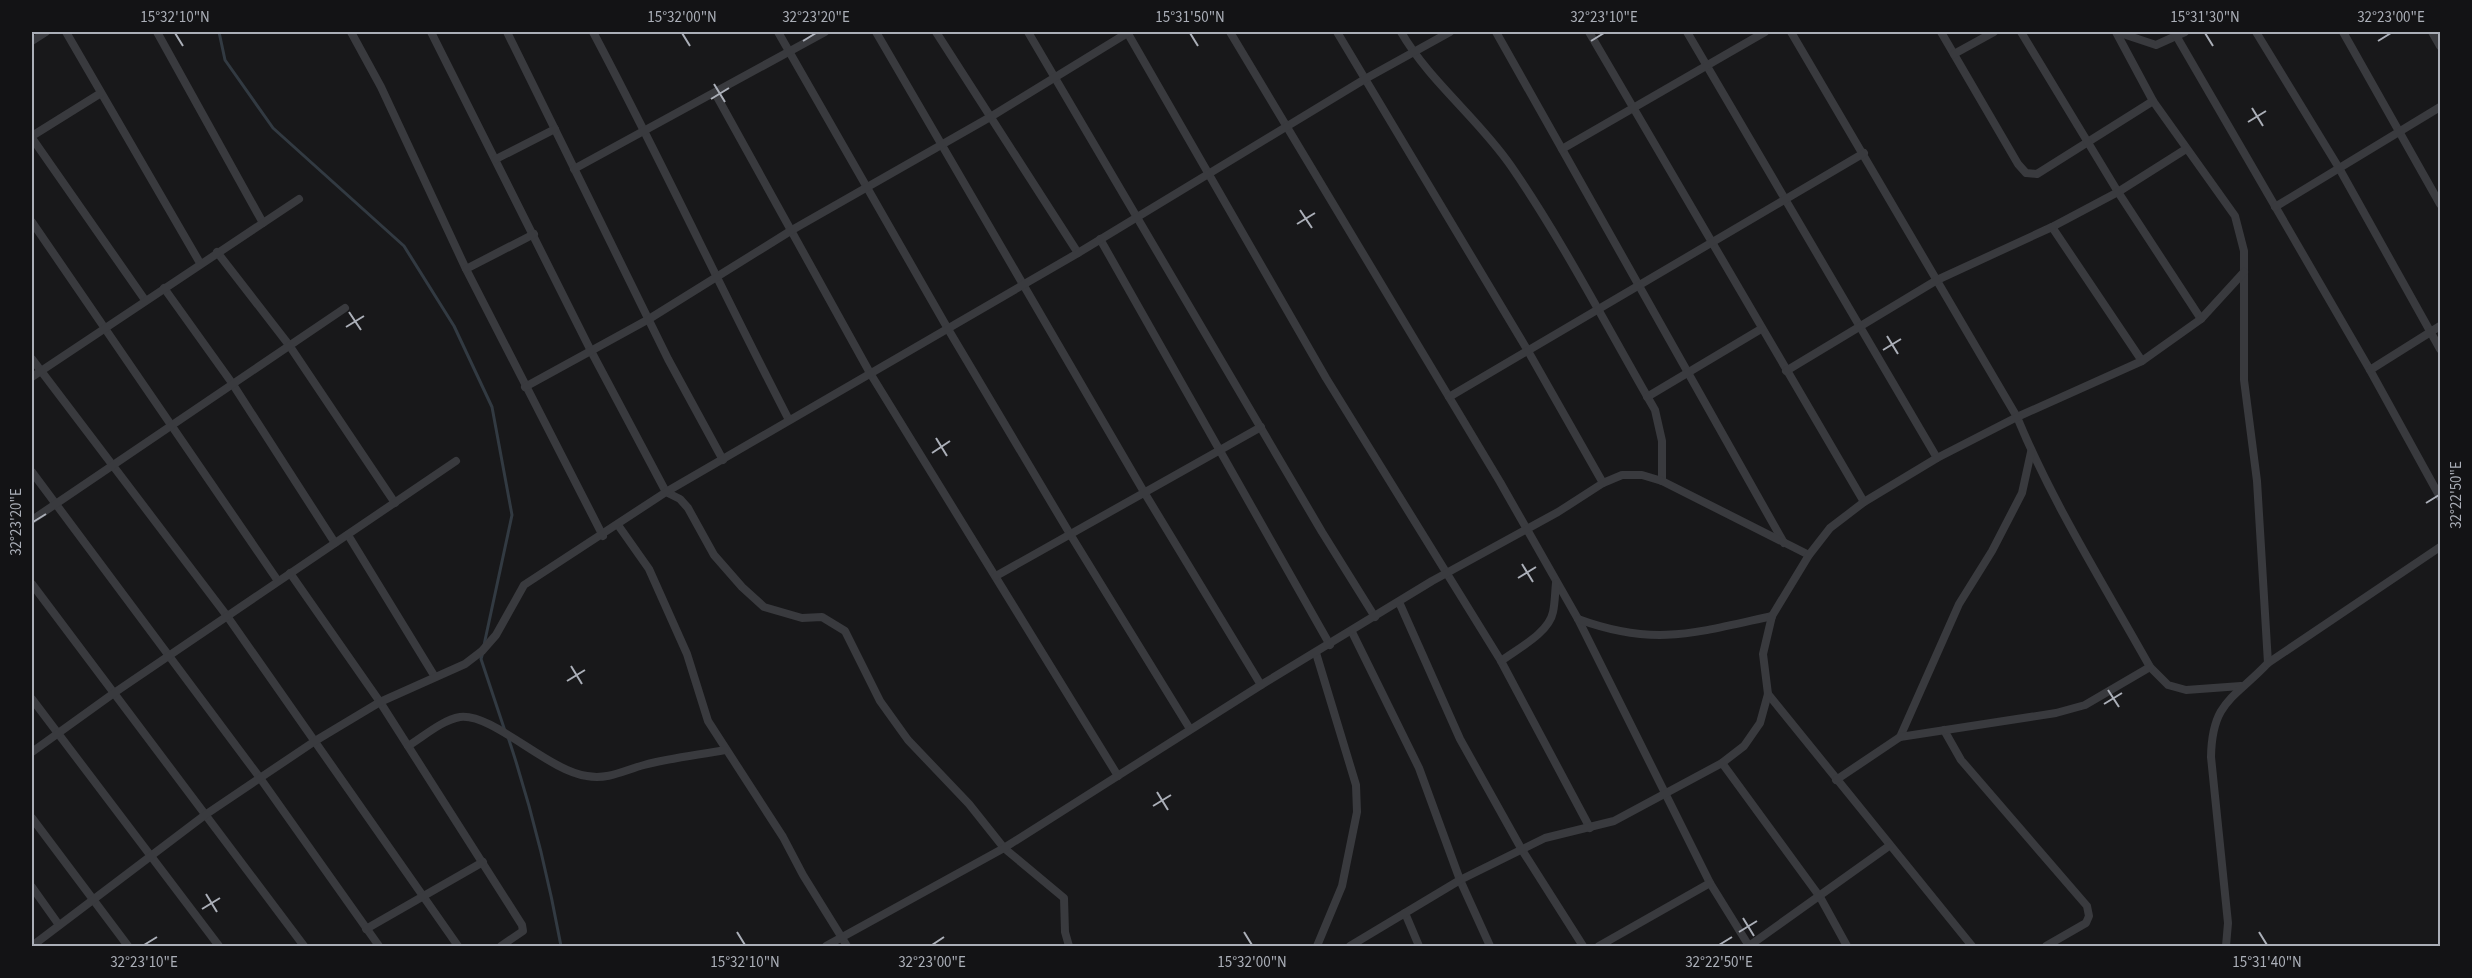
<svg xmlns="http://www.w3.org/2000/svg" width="2472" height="978" font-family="'Source Sans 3',sans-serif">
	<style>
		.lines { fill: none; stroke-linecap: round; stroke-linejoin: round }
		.stream { stroke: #323a42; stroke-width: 3 }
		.street { stroke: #393a3e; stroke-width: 8 }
		.ticks { fill: none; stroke: #abafb8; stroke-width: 2 }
		.neatline { fill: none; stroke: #abafb8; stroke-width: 2 }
		.ticks-label { font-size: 15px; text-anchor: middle; fill: #abafb8 }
	</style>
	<rect width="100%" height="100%" fill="#18181a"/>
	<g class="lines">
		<!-- stream -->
		<g class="stream">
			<polyline points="219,32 225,60 273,128 404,246 454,326 492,407 512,515 484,645"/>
			<polyline points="483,652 481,659 505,731"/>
			<path d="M508,737C531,806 548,875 561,946"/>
		</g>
		<!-- street -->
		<g class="street">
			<polyline points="66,32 200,263"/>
			<polyline points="157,32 263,223"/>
			<polyline points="351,32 381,87 466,269 603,536"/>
			<polyline points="431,32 591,351 666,492 680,499 688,508 714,555 742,587 764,607 802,618 822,617 845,631 880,701 908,740 969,804 1004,848 1064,898 1065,932 1069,946"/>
			<polyline points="507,32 668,359 723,460"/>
			<path d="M593,32C661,160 722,291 789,420"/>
			<polyline points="778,32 948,329 1070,534 1190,729"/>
			<polyline points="876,32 1144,492 1261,685"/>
			<polyline points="936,32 1078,253"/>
			<polyline points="1028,32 1322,532 1375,617"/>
			<polyline points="1127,32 1326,378 1501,661 1590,828"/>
			<polyline points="1230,32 1500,482 1578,619 1710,883 1749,946"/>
			<polyline points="1337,32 1528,351 1603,483"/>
			<path d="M1401,32C1430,82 1478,118 1511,166C1564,243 1608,329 1655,410L1662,441V481"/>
			<polyline points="1496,32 1784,543"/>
			<polyline points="1589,32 1864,502"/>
			<polyline points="1687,32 1937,458"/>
			<path d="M1791,32L2017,417C2053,504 2104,585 2150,667L2168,685L2186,690L2241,686"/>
			<polyline points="1941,32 2018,164 2026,173 2037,174 2153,101"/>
			<polyline points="2021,32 2118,192 2201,319"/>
			<path d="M2116,32L2153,101L2235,216L2244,251V380L2257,481L2268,663C2234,699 2212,701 2211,757L2228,923L2226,946"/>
			<polyline points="2117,32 2156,45 2185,32"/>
			<polyline points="2174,32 2370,370 2440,497"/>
			<polyline points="2256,32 2339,168 2440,349"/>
			<polyline points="2343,32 2440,204"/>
			<polyline points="2432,32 2440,46"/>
			<polyline points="32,41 46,32"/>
			<polyline points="1954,54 1994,32"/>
			<polyline points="715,93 870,373 1118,776"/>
			<polyline points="32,136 101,93"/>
			<polyline points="32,138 145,300"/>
			<polyline points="1562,149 1765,32"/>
			<polyline points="496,159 555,129"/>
			<polyline points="574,169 825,32"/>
			<polyline points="2275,207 2440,107"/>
			<polyline points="32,222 278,581"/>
			<polyline points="1100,239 1330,645"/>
			<polyline points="217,252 289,345 395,503"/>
			<polyline points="466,269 534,234"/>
			<polyline points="164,288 232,383 335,543"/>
			<polyline points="32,359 227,616 458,946"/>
			<polyline points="2142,361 2052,227 2118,192 2186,149"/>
			<polyline points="2370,370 2440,326"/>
			<polyline points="1786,371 1937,280 2052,227"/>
			<polyline points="32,377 299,199"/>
			<polyline points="525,387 649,319 792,230 992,116 1129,32"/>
			<polyline points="1449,397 1864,153"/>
			<polyline points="1647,397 1761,329"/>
			<polyline points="32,472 260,778 379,946"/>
			<polyline points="32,520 345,308"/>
			<polyline points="618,525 649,569 687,654 708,721 783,837 803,875 847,946"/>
			<polyline points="348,535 435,677"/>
			<polyline points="290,573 380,702 522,925 523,931 501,946"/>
			<polyline points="996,576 1261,427"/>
			<polyline points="32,584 304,946"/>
			<polyline points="1399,602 1460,739 1522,850 1583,946"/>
			<path d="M1578,619C1654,647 1695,633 1772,616"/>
			<polyline points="1352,632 1419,768 1460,880 1490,946"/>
			<polyline points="1316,653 1356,785 1357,812 1342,886 1317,946"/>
			<path d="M1501,661C1517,649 1549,633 1553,612C1555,603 1555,592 1556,583"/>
			<polyline points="2268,663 2440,547"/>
			<polyline points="1768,694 1972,946"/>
			<polyline points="32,699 219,946"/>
			<polyline points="1944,730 1961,760 2087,906 2089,916 2086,923 2046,946"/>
			<polyline points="1900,737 1959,604 1992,551 2022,493 2031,452"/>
			<path d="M408,746C423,737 442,720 460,717C493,713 548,771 587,776C608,780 625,770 644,765C671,758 698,755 725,750"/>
			<polyline points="32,752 114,693 456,461"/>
			<polyline points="1722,763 1820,897 1847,946"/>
			<polyline points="1836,780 1900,737 2056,713 2085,705 2150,667"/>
			<polyline points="32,818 128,946"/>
			<polyline points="32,887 59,925"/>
			<polyline points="1405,913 1419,946"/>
			<polyline points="366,929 483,862"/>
			<polyline points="32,946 205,815 315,741 380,702 465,664 482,651 496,635 524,585 666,492 1078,253 1365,79 1450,32"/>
			<polyline points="826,946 1004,848 1261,685 1432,581 1558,512 1603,483 1622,475 1642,475 1662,481 1809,555"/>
			<polyline points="1350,946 1460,880 1545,838 1614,821 1722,763 1744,746 1760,723 1768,694 1763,654 1772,616 1809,555 1830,528 1864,502 1937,458 2017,417 2142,361 2201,319 2244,272"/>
			<polyline points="1599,946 1710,883"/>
			<polyline points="1749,946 1889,846"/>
		</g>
	</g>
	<!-- ticks -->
	<path class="ticks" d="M175,33L183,46M682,33L690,46M1190,33L1198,46M2205,33L2213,46M803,41L816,33M1591,41L1604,33M2378,41L2391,33M714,84L725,102M711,99L729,88M2252,108L2263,126M2248,122L2266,111M1300,210L1312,228M1297,224L1315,213M349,312L361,330M346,327L364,316M1887,336L1898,354M1883,350L1901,339M936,438L947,456M932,453L950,441M2426,503L2439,495M33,522L46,514M1522,564L1533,582M1518,578L1536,567M571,666L582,684M567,681L585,670M2108,690L2119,707M2104,704L2122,693M1157,792L1168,810M1153,806L1171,795M206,894L217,912M202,909L220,898M1743,918L1754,936M737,932L745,945M1244,932L1252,945M1739,932L1757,921M2259,932L2267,945M144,945L157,937M932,945L944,937M1719,945L1732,937"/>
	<!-- border -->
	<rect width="2472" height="978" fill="none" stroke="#131315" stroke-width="66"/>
	<rect x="33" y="33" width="2406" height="912" class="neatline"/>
	<g class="ticks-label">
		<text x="175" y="22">15°32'10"N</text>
		<text x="682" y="22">15°32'00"N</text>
		<text x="816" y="22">32°23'20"E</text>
		<text x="1190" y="22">15°31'50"N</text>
		<text x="1604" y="22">32°23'10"E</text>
		<text x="2205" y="22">15°31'30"N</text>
		<text x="2391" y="22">32°23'00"E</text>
		<text transform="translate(2456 495) rotate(-90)" y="5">32°22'50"E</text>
		<text transform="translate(16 522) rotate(-90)" y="5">32°23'20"E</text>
		<text x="144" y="967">32°23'10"E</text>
		<text x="745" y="967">15°32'10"N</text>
		<text x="932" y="967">32°23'00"E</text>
		<text x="1252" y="967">15°32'00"N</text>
		<text x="1719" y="967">32°22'50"E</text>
		<text x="2267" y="967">15°31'40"N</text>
	</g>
</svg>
